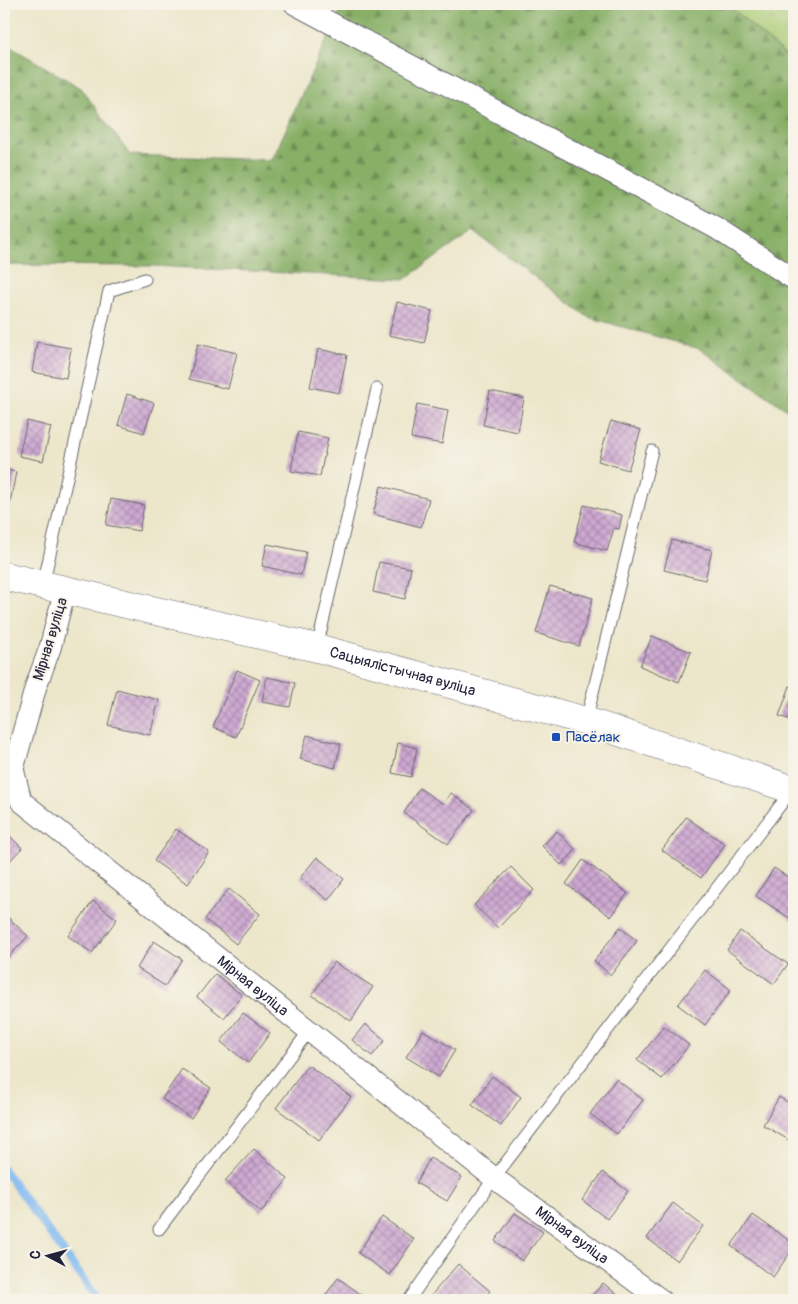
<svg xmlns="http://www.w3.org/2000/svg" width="798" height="1304" font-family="Pangolin,sans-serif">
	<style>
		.grass { fill: url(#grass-tufts); stroke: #667658 }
		.forest { fill: url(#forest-firs); stroke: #546850 }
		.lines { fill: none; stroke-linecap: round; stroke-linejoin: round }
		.stream { stroke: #81baf1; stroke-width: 8 }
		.building { fill: url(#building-cross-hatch) }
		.lane-casing { stroke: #69676d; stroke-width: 13 }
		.street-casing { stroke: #69676d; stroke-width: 23 }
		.secondary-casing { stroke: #69676d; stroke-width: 29 }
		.lane { stroke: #fff; stroke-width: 11 }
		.street { stroke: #fff; stroke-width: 21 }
		.secondary { stroke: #fff; stroke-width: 28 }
		.transit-dot { fill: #1a4fb4; stroke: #f7f3e8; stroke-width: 2 }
		.labels { text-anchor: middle; stroke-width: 4; stroke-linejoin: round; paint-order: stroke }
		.street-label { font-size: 15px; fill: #22223b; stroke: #f7f3e8 }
		.transit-label { font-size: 15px; fill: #164399; stroke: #f7f3e8; text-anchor: start }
	</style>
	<defs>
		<pattern id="grass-tufts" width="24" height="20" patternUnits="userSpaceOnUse" patternTransform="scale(1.25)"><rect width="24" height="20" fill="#aacb74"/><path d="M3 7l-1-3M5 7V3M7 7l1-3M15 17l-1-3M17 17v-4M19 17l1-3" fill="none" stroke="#92ae65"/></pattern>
		<pattern id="forest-firs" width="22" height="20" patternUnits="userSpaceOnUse" patternTransform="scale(1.25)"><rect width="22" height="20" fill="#87af66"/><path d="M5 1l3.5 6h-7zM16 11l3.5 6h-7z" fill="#6e8e55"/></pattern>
		<pattern id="building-cross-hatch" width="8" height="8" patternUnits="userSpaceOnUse" patternTransform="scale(1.25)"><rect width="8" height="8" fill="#cea9d2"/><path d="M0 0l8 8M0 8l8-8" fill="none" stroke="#a789ac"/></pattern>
	</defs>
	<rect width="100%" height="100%" fill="#f7f3e8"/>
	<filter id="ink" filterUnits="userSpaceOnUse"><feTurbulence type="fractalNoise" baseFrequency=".02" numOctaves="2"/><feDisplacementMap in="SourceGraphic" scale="10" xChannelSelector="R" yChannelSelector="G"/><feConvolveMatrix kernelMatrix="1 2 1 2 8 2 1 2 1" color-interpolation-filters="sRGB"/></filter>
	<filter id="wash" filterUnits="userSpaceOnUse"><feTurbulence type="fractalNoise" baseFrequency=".0096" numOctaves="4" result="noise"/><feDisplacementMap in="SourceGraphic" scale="20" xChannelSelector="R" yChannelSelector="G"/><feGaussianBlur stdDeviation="1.12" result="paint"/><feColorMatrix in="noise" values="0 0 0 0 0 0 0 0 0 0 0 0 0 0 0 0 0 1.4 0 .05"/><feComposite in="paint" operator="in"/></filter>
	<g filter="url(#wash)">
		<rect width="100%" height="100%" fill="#ece6ca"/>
		<!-- grass -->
		<polygon class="grass" points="727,4 794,4 794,63"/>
		<!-- forest -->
		<polygon class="forest" points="343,4 727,4 794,63 794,415 700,349 588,317 473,231 405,279 152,266 4,265 4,43 81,88 130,155 272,160"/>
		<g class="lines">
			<!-- stream -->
			<polyline class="stream" points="4,1170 98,1300"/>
		</g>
		<g id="blocks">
			<!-- building -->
			<g class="building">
				<polygon points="397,302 432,311 424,343 389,335"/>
				<polygon points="37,342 71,348 66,378 32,372"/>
				<polygon points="198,344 237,353 228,389 189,379"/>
				<polygon points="318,349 347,355 339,393 310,387"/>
				<polygon points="490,391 524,398 518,432 483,425"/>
				<polygon points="127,394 154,403 144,433 118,425"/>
				<polygon points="417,404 448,410 442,444 411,438"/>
				<polygon points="27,421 51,427 43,461 19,456"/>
				<polygon points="611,421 641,430 628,470 598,461"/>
				<polygon points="298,432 328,438 320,476 291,471"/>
				<polygon points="4,469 16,472 7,519 4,519"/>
				<polygon points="381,486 429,499 421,527 373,514"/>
				<polygon points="111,499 144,505 139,531 106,525"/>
				<polygon points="584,505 622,515 619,529 614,528 607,551 574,542"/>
				<polygon points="672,540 712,550 705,580 664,570"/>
				<polygon points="267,544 306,552 301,575 262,566"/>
				<polygon points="379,562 411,568 405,599 373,592"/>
				<polygon points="550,586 593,598 579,646 536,633"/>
				<polygon points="652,636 691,652 679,682 640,666"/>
				<polygon points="237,670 260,680 236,737 213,727"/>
				<polygon points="267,677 295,683 290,707 262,702"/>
				<polygon points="790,686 794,687 794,721 779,716"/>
				<polygon points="117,689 159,700 150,735 108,725"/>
				<polygon points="307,735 341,744 335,768 300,759"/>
				<polygon points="398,743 417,748 411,777 392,773"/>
				<polygon points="419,788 443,804 451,793 474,810 448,844 404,813"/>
				<polygon points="686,817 725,844 701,878 662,850"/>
				<polygon points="176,829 209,852 188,884 154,861"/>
				<polygon points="4,830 22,848 4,867"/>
				<polygon points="557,831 576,850 561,865 542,846"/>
				<polygon points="317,857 344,879 328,900 300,878"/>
				<polygon points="583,860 628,893 611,917 566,884"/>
				<polygon points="511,867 534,890 498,928 474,905"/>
				<polygon points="774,868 794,881 794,921 756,896"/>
				<polygon points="229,889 260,914 236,944 205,919"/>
				<polygon points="93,901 117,919 92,953 68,936"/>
				<polygon points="4,914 28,936 4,962"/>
				<polygon points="620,927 637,941 611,975 594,961"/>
				<polygon points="740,931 788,964 774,984 727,950"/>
				<polygon points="154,941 182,959 165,986 137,968"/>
				<polygon points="334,962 373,987 351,1021 312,995"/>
				<polygon points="705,970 731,990 705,1025 678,1005"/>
				<polygon points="215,974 242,995 224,1018 197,997"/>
				<polygon points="243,1013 270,1033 248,1063 221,1042"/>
				<polygon points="365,1024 385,1040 372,1056 352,1040"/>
				<polygon points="664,1026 689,1045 662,1079 637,1060"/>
				<polygon points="423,1030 455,1050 439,1077 406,1057"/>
				<polygon points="308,1065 351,1097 319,1140 276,1108"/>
				<polygon points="182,1069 211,1088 191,1118 162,1099"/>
				<polygon points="492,1076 521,1097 501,1126 472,1105"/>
				<polygon points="616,1079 643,1100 617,1134 590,1114"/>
				<polygon points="779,1097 794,1106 794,1143 763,1125"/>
				<polygon points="254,1149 288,1179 261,1212 225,1181"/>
				<polygon points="430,1158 462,1177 447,1201 416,1183"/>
				<polygon points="603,1172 628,1191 607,1219 582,1200"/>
				<polygon points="673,1203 703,1226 677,1261 647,1238"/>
				<polygon points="515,1213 543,1232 522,1261 495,1241"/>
				<polygon points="753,1215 794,1244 794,1247 773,1277 731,1246"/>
				<polygon points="382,1217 414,1239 390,1275 358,1253"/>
				<polygon points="458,1264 490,1291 482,1300 432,1300 429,1298"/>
				<polygon points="338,1278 369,1300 322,1300"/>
				<polygon points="603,1283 624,1300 588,1300"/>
			</g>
		</g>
	</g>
	<g filter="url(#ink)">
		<use href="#blocks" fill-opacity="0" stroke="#69676d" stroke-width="1"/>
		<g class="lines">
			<defs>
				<g id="lane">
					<polyline points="43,585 109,291 145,279"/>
					<polyline points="317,648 377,389"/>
					<polyline points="586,721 652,451"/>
					<polyline points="159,1229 309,1031"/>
					<polyline points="409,1300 494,1178 792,790"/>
				</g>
				<g id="street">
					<polyline points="295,4 716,228 794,279"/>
					<path id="s1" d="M65,590L50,648L36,686L13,769L21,801L494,1178L661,1300"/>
				</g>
				<g id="secondary">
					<path id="s2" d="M4,576L317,648L586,721L794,790"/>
				</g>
			</defs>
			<!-- lane casing -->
			<use href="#lane" class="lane-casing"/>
			<!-- street casing -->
			<use href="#street" class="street-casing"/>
			<!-- secondary casing -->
			<use href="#secondary" class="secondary-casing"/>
			<!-- lane -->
			<use href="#lane" class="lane"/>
			<!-- street -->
			<use href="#street" class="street"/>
			<!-- secondary -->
			<use href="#secondary" class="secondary"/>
		</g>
	</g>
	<!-- markers -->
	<rect class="transit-dot" x="551" y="732" width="10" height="10" rx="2.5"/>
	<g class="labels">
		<!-- street labels -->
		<g class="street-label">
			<text transform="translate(50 639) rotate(-73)" y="5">Мірная вуліца</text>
			<text dy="5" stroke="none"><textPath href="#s2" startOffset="410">Сацыялістычная вуліца</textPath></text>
			<text dy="5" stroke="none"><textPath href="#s1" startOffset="516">Мірная вуліца</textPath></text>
			<text dy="5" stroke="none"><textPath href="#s1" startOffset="921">Мірная вуліца</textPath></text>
		</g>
		<!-- transit labels -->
		<g class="transit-label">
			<text x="566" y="742">Пасёлак</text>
		</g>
	</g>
	<!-- margin -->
	<rect width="798" height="1304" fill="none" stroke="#f7f3e8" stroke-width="20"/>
	<!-- north arrow -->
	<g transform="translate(48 1256) rotate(276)" stroke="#f7f3e8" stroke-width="4" paint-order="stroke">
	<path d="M0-4L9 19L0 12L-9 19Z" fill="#22223b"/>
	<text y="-8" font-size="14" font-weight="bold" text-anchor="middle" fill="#22223b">С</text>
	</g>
</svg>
